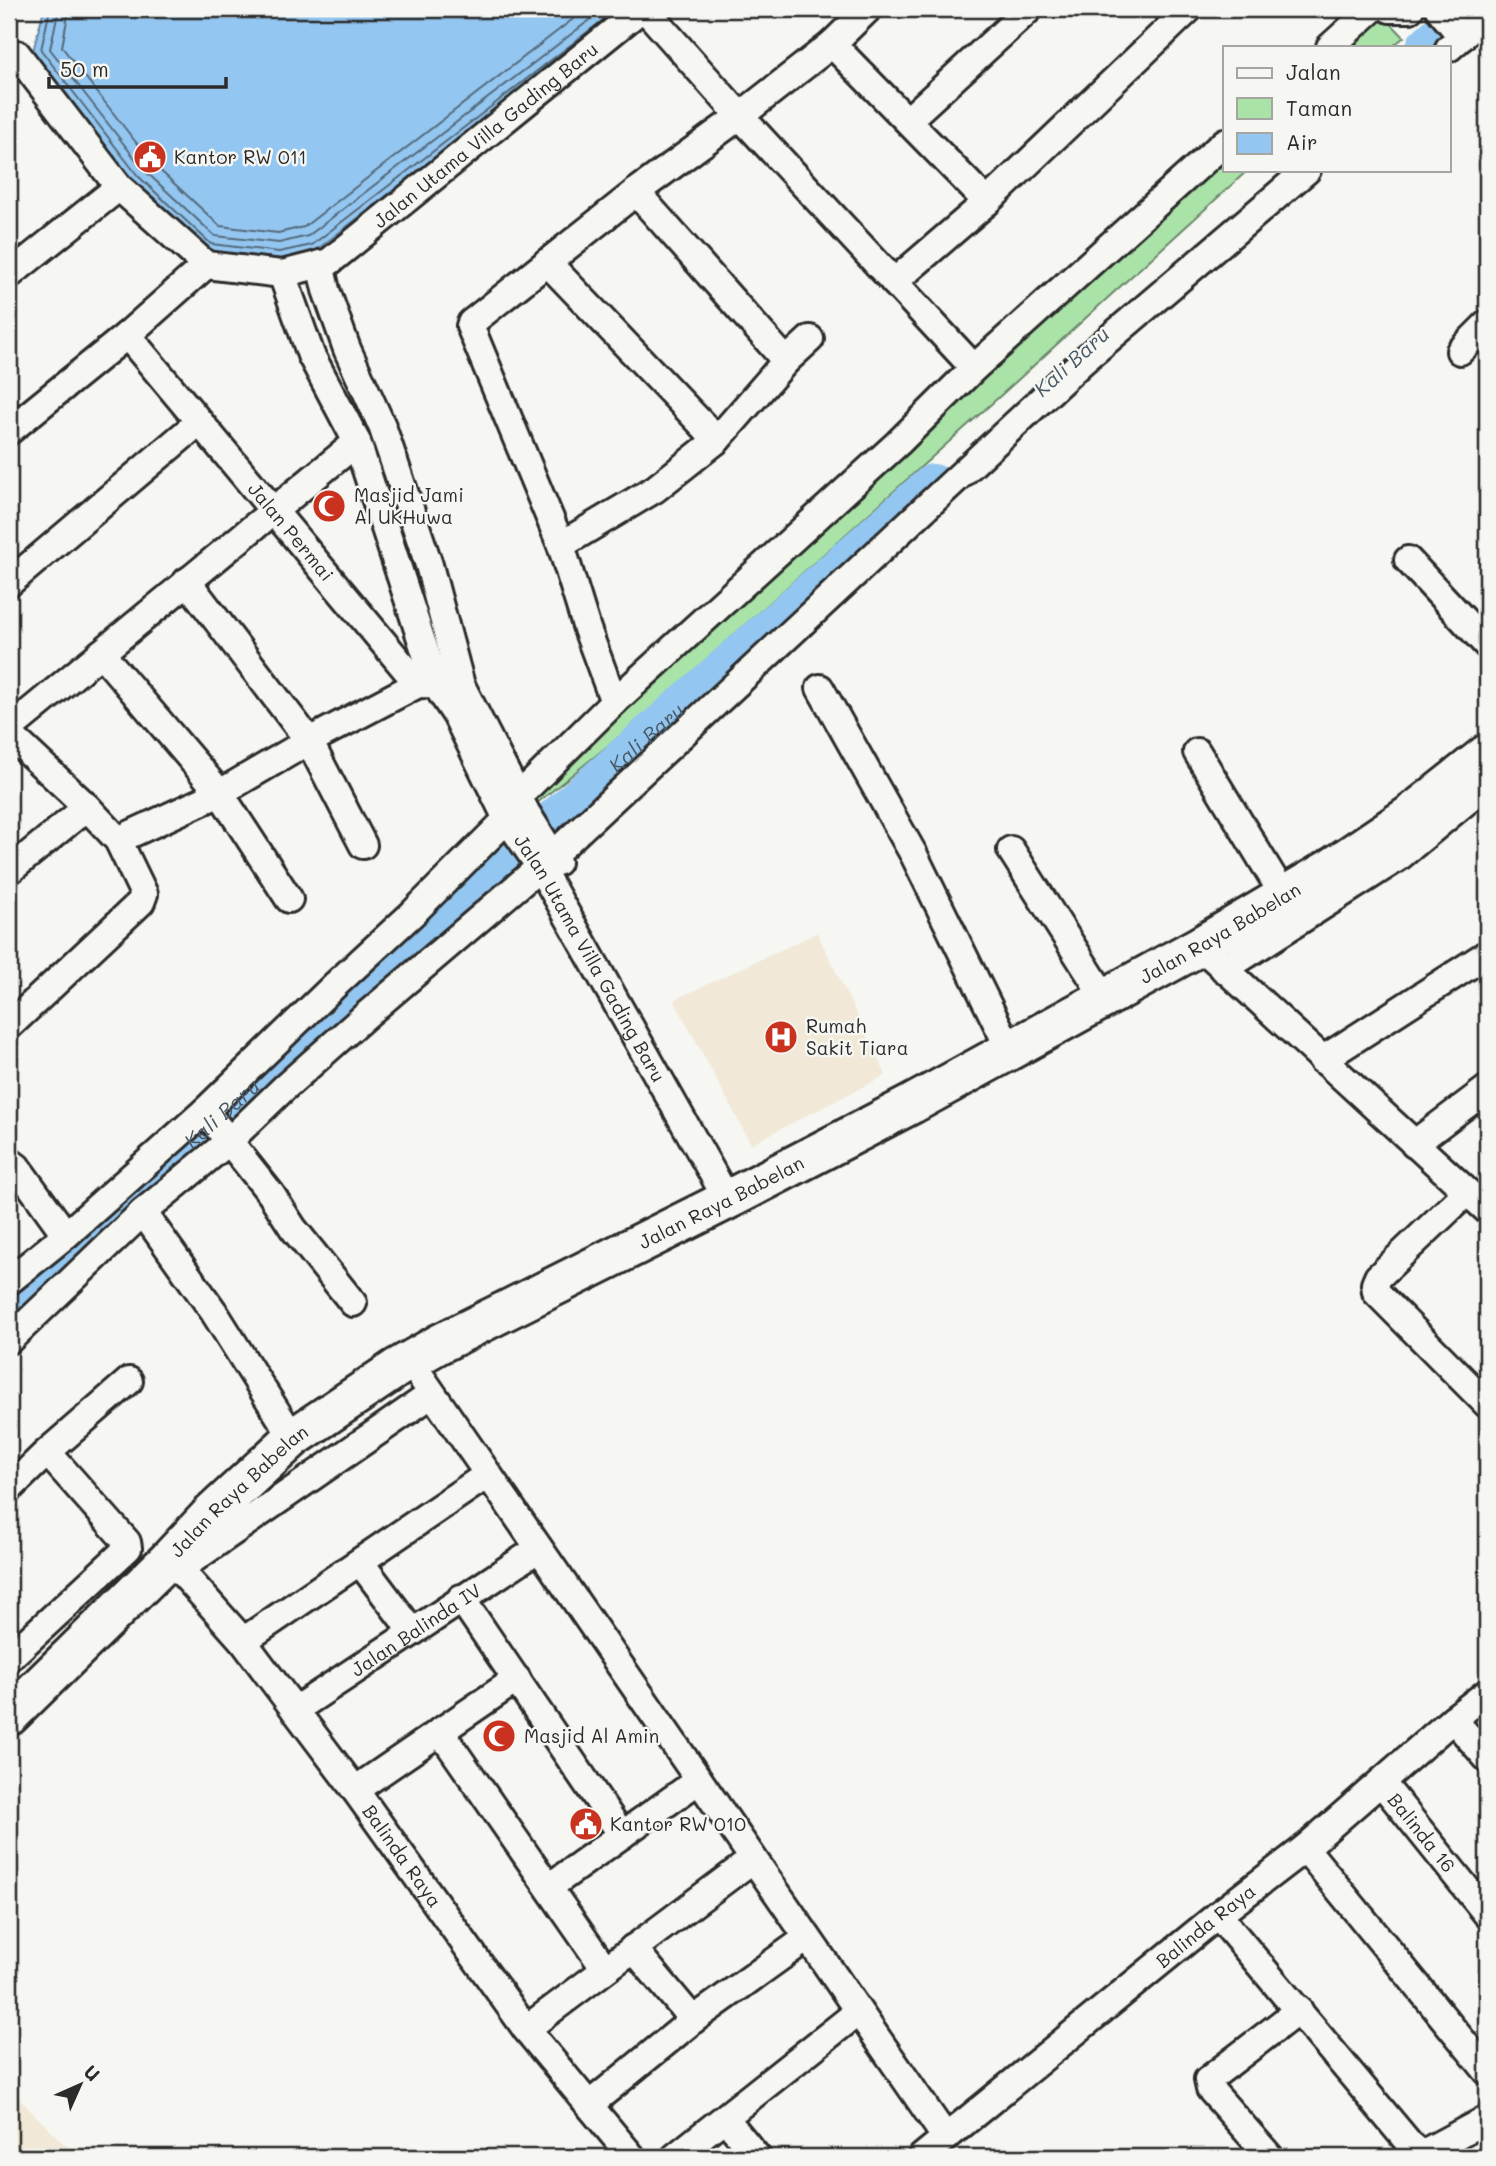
<svg xmlns="http://www.w3.org/2000/svg" width="1496" height="2166" font-family="Mali,sans-serif">
	<style>
		.built { fill: #f1e8d7 }
		.green { fill: #aae3a8; stroke: #6a876a; stroke-width: 2 }
		.water { fill: #93c6f0; stroke: #6988a1; stroke-width: 2 }
		.lines { fill: none; stroke-linecap: round; stroke-linejoin: round }
		.shore { stroke: #55697a; stroke-width: 2 }
		.river { stroke: #93c6f0; stroke-width: 42 }
		.street-casing { stroke: #2b2b2b; stroke-width: 32 }
		.primary-casing { stroke: #2b2b2b; stroke-width: 44 }
		.street { stroke: #f6f6f2; stroke-width: 26 }
		.primary { stroke: #f6f6f2; stroke-width: 38 }
		.labels { text-anchor: middle; stroke-width: 5; stroke-linejoin: round; paint-order: stroke }
		.street-label { font-size: 19px; fill: #2b2b2b; stroke: #f6f6f2 }
		.poi-label { font-size: 19px; fill: #2b2b2b; stroke: #f6f6f2; text-anchor: start }
		.water-label { font-size: 21px; font-style: italic; fill: #4a5a66; stroke: #f6f6f2 }
	</style>
	<rect width="100%" height="100%" fill="#f6f6f2"/>
	<filter id="ink" filterUnits="userSpaceOnUse"><feTurbulence type="fractalNoise" baseFrequency=".0143" numOctaves="2"/><feDisplacementMap in="SourceGraphic" scale="14" xChannelSelector="R" yChannelSelector="G"/><feConvolveMatrix kernelMatrix="1 2 1 2 8 2 1 2 1" color-interpolation-filters="sRGB"/></filter>
	<g filter="url(#ink)">
		<!-- built -->
		<g class="built">
			<polygon points="817,933 886,1075 751,1144 674,1000"/>
			<polygon points="9,2089 77,2157 9,2157"/>
		</g>
		<!-- green -->
		<g class="green">
			<polygon points="1377,9 1404,37 1392,47 1330,47"/>
			<polygon points="1225,142 1225,170 1248,170 999,397 630,728 526,812 535,780"/>
		</g>
		<!-- water -->
		<polygon class="water" points="44,9 629,9 315,251 280,259 209,251 133,181 50,76 33,51"/>
		<g class="lines">
			<!-- shore -->
			<g class="shore">
				<polyline points="50,9 41,50 138,176 211,244 279,252 312,245 612,13"/>
				<polyline points="59,9 50,49 144,170 215,236 279,243 308,236 604,9"/>
				<polyline points="69,9 62,47 152,163 220,226 278,233 304,227 586,9"/>
			</g>
			<!-- river -->
			<g class="river">
				<polyline points="1427,47 1469,9"/>
				<path id="s1" d="M9,1309L193,1140L933,485"/>
			</g>
			<defs>
				<g id="street">
					<polyline points="645,9 740,116 974,368"/>
					<polyline points="1390,9 1410,9"/>
					<polyline points="1439,9 1462,37"/>
					<polyline points="832,44 987,202"/>
					<polyline points="1330,47 1372,9"/>
					<polyline points="1449,48 1487,15"/>
					<path id="s2" d="M17,54L119,187L206,265L282,274L329,262L641,9"/>
					<polyline points="908,120 1029,9"/>
					<polyline points="636,192 786,361"/>
					<polyline points="547,262 717,440"/>
					<polyline points="320,264 326,290 347,349 382,426 429,565 461,685 526,812 557,862"/>
					<path id="s3" d="M282,274L311,355L357,442L436,685L456,715L507,819L540,867L727,1199"/>
					<polyline points="9,275 119,187"/>
					<polyline points="894,282 987,202 1189,9"/>
					<path id="s4" d="M127,335L418,684L452,685"/>
					<polyline points="1460,351 1487,324"/>
					<polyline points="9,431 127,335 206,265"/>
					<polyline points="561,545 655,489 717,440 786,361 810,339"/>
					<polyline points="1408,560 1487,645"/>
					<polyline points="187,581 309,741 363,845"/>
					<polyline points="9,583 199,422"/>
					<polyline points="101,653 220,793 289,899"/>
					<polyline points="820,688 914,855 1010,1050"/>
					<polyline points="614,702 587,629 561,545 470,326 471,323 636,192 740,116 832,44 868,9"/>
					<polyline points="9,729 357,442"/>
					<polyline points="9,734 87,807 118,840 144,894 141,902 9,1026"/>
					<polyline points="1197,752 1284,896"/>
					<polyline points="118,840 220,793 309,741 418,684"/>
					<polyline points="1011,850 1105,998"/>
					<polyline points="9,871 87,807"/>
					<polyline points="1200,946 1487,1210"/>
					<polyline points="1224,969 1399,857 1487,784"/>
					<polyline points="1322,1060 1487,954"/>
					<polyline points="205,1111 271,1194 293,1228 353,1303"/>
					<polyline points="1414,1144 1487,1089"/>
					<polyline points="9,1161 17,1167 66,1235"/>
					<polyline points="1467,1192 1378,1277 1375,1284 1376,1292 1487,1404"/>
					<polyline points="143,1212 214,1312 293,1438"/>
					<polyline points="9,1281 66,1235 205,1111 334,986 412,914 507,819 519,796 614,702 898,443 974,368 1225,142"/>
					<polyline points="9,1340 143,1212 228,1142 284,1088 364,1017 540,867 1084,360 1307,170"/>
					<polyline points="410,1361 946,2138"/>
					<polyline points="9,1489 45,1454 129,1381"/>
					<path id="s5" d="M168,1560L179,1569L243,1641L355,1790L526,2029L632,2157"/>
					<polyline points="360,1562 412,1631"/>
					<polyline points="179,1569 432,1394"/>
					<polyline points="461,1598 622,1835"/>
					<polyline points="243,1641 487,1475"/>
					<polyline points="9,1658 128,1548 127,1542 48,1453"/>
					<path id="s6" d="M295,1710L538,1549"/>
					<polyline points="1453,1719 1487,1758"/>
					<polyline points="440,1731 605,1969"/>
					<path id="s7" d="M1381,1782L1487,1914"/>
					<polyline points="355,1790 517,1679"/>
					<polyline points="1305,1848 1487,2071"/>
					<polyline points="549,1887 699,1780"/>
					<polyline points="1218,1915 1419,2155"/>
					<polyline points="633,1948 693,2020"/>
					<polyline points="526,2029 753,1859"/>
					<polyline points="589,2105 693,2020 807,1938"/>
					<polyline points="725,2118 757,2157"/>
					<polyline points="675,2157 858,2012"/>
					<path id="s8" d="M922,2157L1218,1915L1305,1848L1453,1719L1487,1693"/>
					<polyline points="1270,2157 1210,2089 1208,2080 1299,2010"/>
					<polyline points="1416,2157 1487,2119"/>
				</g>
				<g id="primary">
					<path id="s9" d="M9,1716L168,1560L210,1515L293,1438L397,1368L439,1344L737,1195L912,1104L1200,946L1333,867L1410,815L1487,754"/>
				</g>
			</defs>
			<!-- street casing -->
			<use href="#street" class="street-casing"/>
			<!-- primary casing -->
			<use href="#primary" class="primary-casing"/>
			<!-- street -->
			<use href="#street" class="street"/>
			<!-- primary -->
			<use href="#primary" class="primary"/>
		</g>
	</g>
	<!-- icons -->
	<defs>
		<symbol id="civic-disc" viewBox="-11 -11 22 22"><circle r="9.5" fill="#c8321e" stroke="#f6f6f2"/><path d="M-.6-6.5H3V-4.5H.6V-3L4-1V1h2V6H-6V1h2V-1L-.6-3ZM-1.2 2.5V6h2.4V2.5Z" fill="#fff"/></symbol>
		<symbol id="mosque-disc" viewBox="-11 -11 22 22"><circle r="9.5" fill="#c8321e" stroke="#f6f6f2"/><path d="M3.5-4.9A6 6 0 1 0 3.5 4.9A5 5 0 1 1 3.5-4.9Z" fill="#fff"/></symbol>
		<symbol id="hospital-disc" viewBox="-11 -11 22 22"><circle r="9.5" fill="#c8321e" stroke="#f6f6f2"/><path d="M-5-5h3v3.5h4V-5h3V5h-3V1.5h-4V5h-3Z" fill="#fff"/></symbol>
	</defs>
	<g fill-rule="evenodd">
		<use href="#civic-disc" x="131" y="138" width="38" height="38"/>
		<use href="#mosque-disc" x="310" y="487" width="38" height="38"/>
		<use href="#hospital-disc" x="762" y="1018" width="38" height="38"/>
		<use href="#mosque-disc" x="480" y="1717" width="38" height="38"/>
		<use href="#civic-disc" x="567" y="1805" width="38" height="38"/>
	</g>
	<g class="labels">
		<!-- street labels -->
		<g class="street-label">
			<text dy="7" stroke="none"><textPath href="#s2" startOffset="611">Jalan Utama Villa Gading Baru</textPath></text>
			<text dy="7" stroke="none"><textPath href="#s4" startOffset="256">Jalan Permai</textPath></text>
			<text dy="7" stroke="none"><textPath href="#s9" startOffset="1454">Jalan Raya Babelan</textPath></text>
			<text dy="7" stroke="none"><textPath href="#s3" startOffset="754">Jalan Utama Villa Gading Baru</textPath></text>
			<text dy="7" stroke="none"><textPath href="#s9" startOffset="887">Jalan Raya Babelan</textPath></text>
			<text dy="7" stroke="none"><textPath href="#s9" startOffset="322">Jalan Raya Babelan</textPath></text>
			<text dy="7" stroke="none"><textPath href="#s6" startOffset="145">Jalan Balinda IV</textPath></text>
			<text dy="7" stroke="none"><textPath href="#s7" startOffset="65">Balinda 16</textPath></text>
			<text dy="7" stroke="none"><textPath href="#s5" startOffset="378">Balinda Raya</textPath></text>
			<text dy="7" stroke="none"><textPath href="#s8" startOffset="366">Balinda Raya</textPath></text>
		</g>
		<!-- poi labels -->
		<g class="poi-label">
			<text x="174" y="164">Kantor RW 011</text>
			<text x="354" y="502">Masjid Jami<tspan x="354" dy="22">Al UKHuwa</tspan></text>
			<text x="806" y="1033">Rumah<tspan x="806" dy="22">Sakit Tiara</tspan></text>
			<text x="524" y="1743">Masjid Al Amin</text>
			<text x="610" y="1831">Kantor RW 010</text>
		</g>
		<!-- water labels -->
		<g class="water-label">
			<text transform="translate(1072 362) rotate(-42)" y="7">Kali Baru</text>
			<text dy="7" stroke="none"><textPath href="#s1" startOffset="856">Kali Baru</textPath></text>
			<text dy="7" stroke="none"><textPath href="#s1" startOffset="289">Kali Baru</textPath></text>
		</g>
	</g>
	<!-- margin -->
	<rect width="1496" height="2166" fill="none" stroke="#f6f6f2" stroke-width="35"/>
	<rect x="18" y="18" width="1461" height="2131" fill="none" stroke="#2b2b2b" stroke-width="2.5" filter="url(#ink)"/>
	<!-- legend -->
	<rect x="1223" y="46" width="228" height="126" fill="#f6f6f2" stroke="#a5a5a2" stroke-width="2"/>
	<rect x="1237" y="68" width="35" height="10" fill="#f6f6f2" stroke="#a5a5a2" stroke-width="2"/>
	<text x="1286" y="80" font-size="21" fill="#2b2b2b">Jalan</text>
	<rect x="1237" y="98" width="35" height="21" fill="#aae3a8" stroke="#a5a5a2" stroke-width="2"/>
	<text x="1286" y="116" font-size="21" fill="#2b2b2b">Taman</text>
	<rect x="1237" y="133" width="35" height="21" fill="#93c6f0" stroke="#a5a5a2" stroke-width="2"/>
	<text x="1286" y="150" font-size="21" fill="#2b2b2b">Air</text>
	<!-- north arrow -->
	<g transform="translate(80 2085) rotate(45)" stroke="#f6f6f2" stroke-width="5" paint-order="stroke">
	<path d="M0-5L12 26L0 18L-12 26Z" fill="#2b2b2b"/>
	<text y="-10" font-size="19" font-weight="bold" text-anchor="middle" fill="#2b2b2b">U</text>
	</g>
	<!-- scale -->
	<path d="M49 77v10h177v-10" fill="none" stroke="#2b2b2b" stroke-width="3.5"/>
	<text x="60" y="77" font-size="21" fill="#2b2b2b" stroke="#f6f6f2" stroke-width="5" paint-order="stroke">50 m</text>
</svg>
